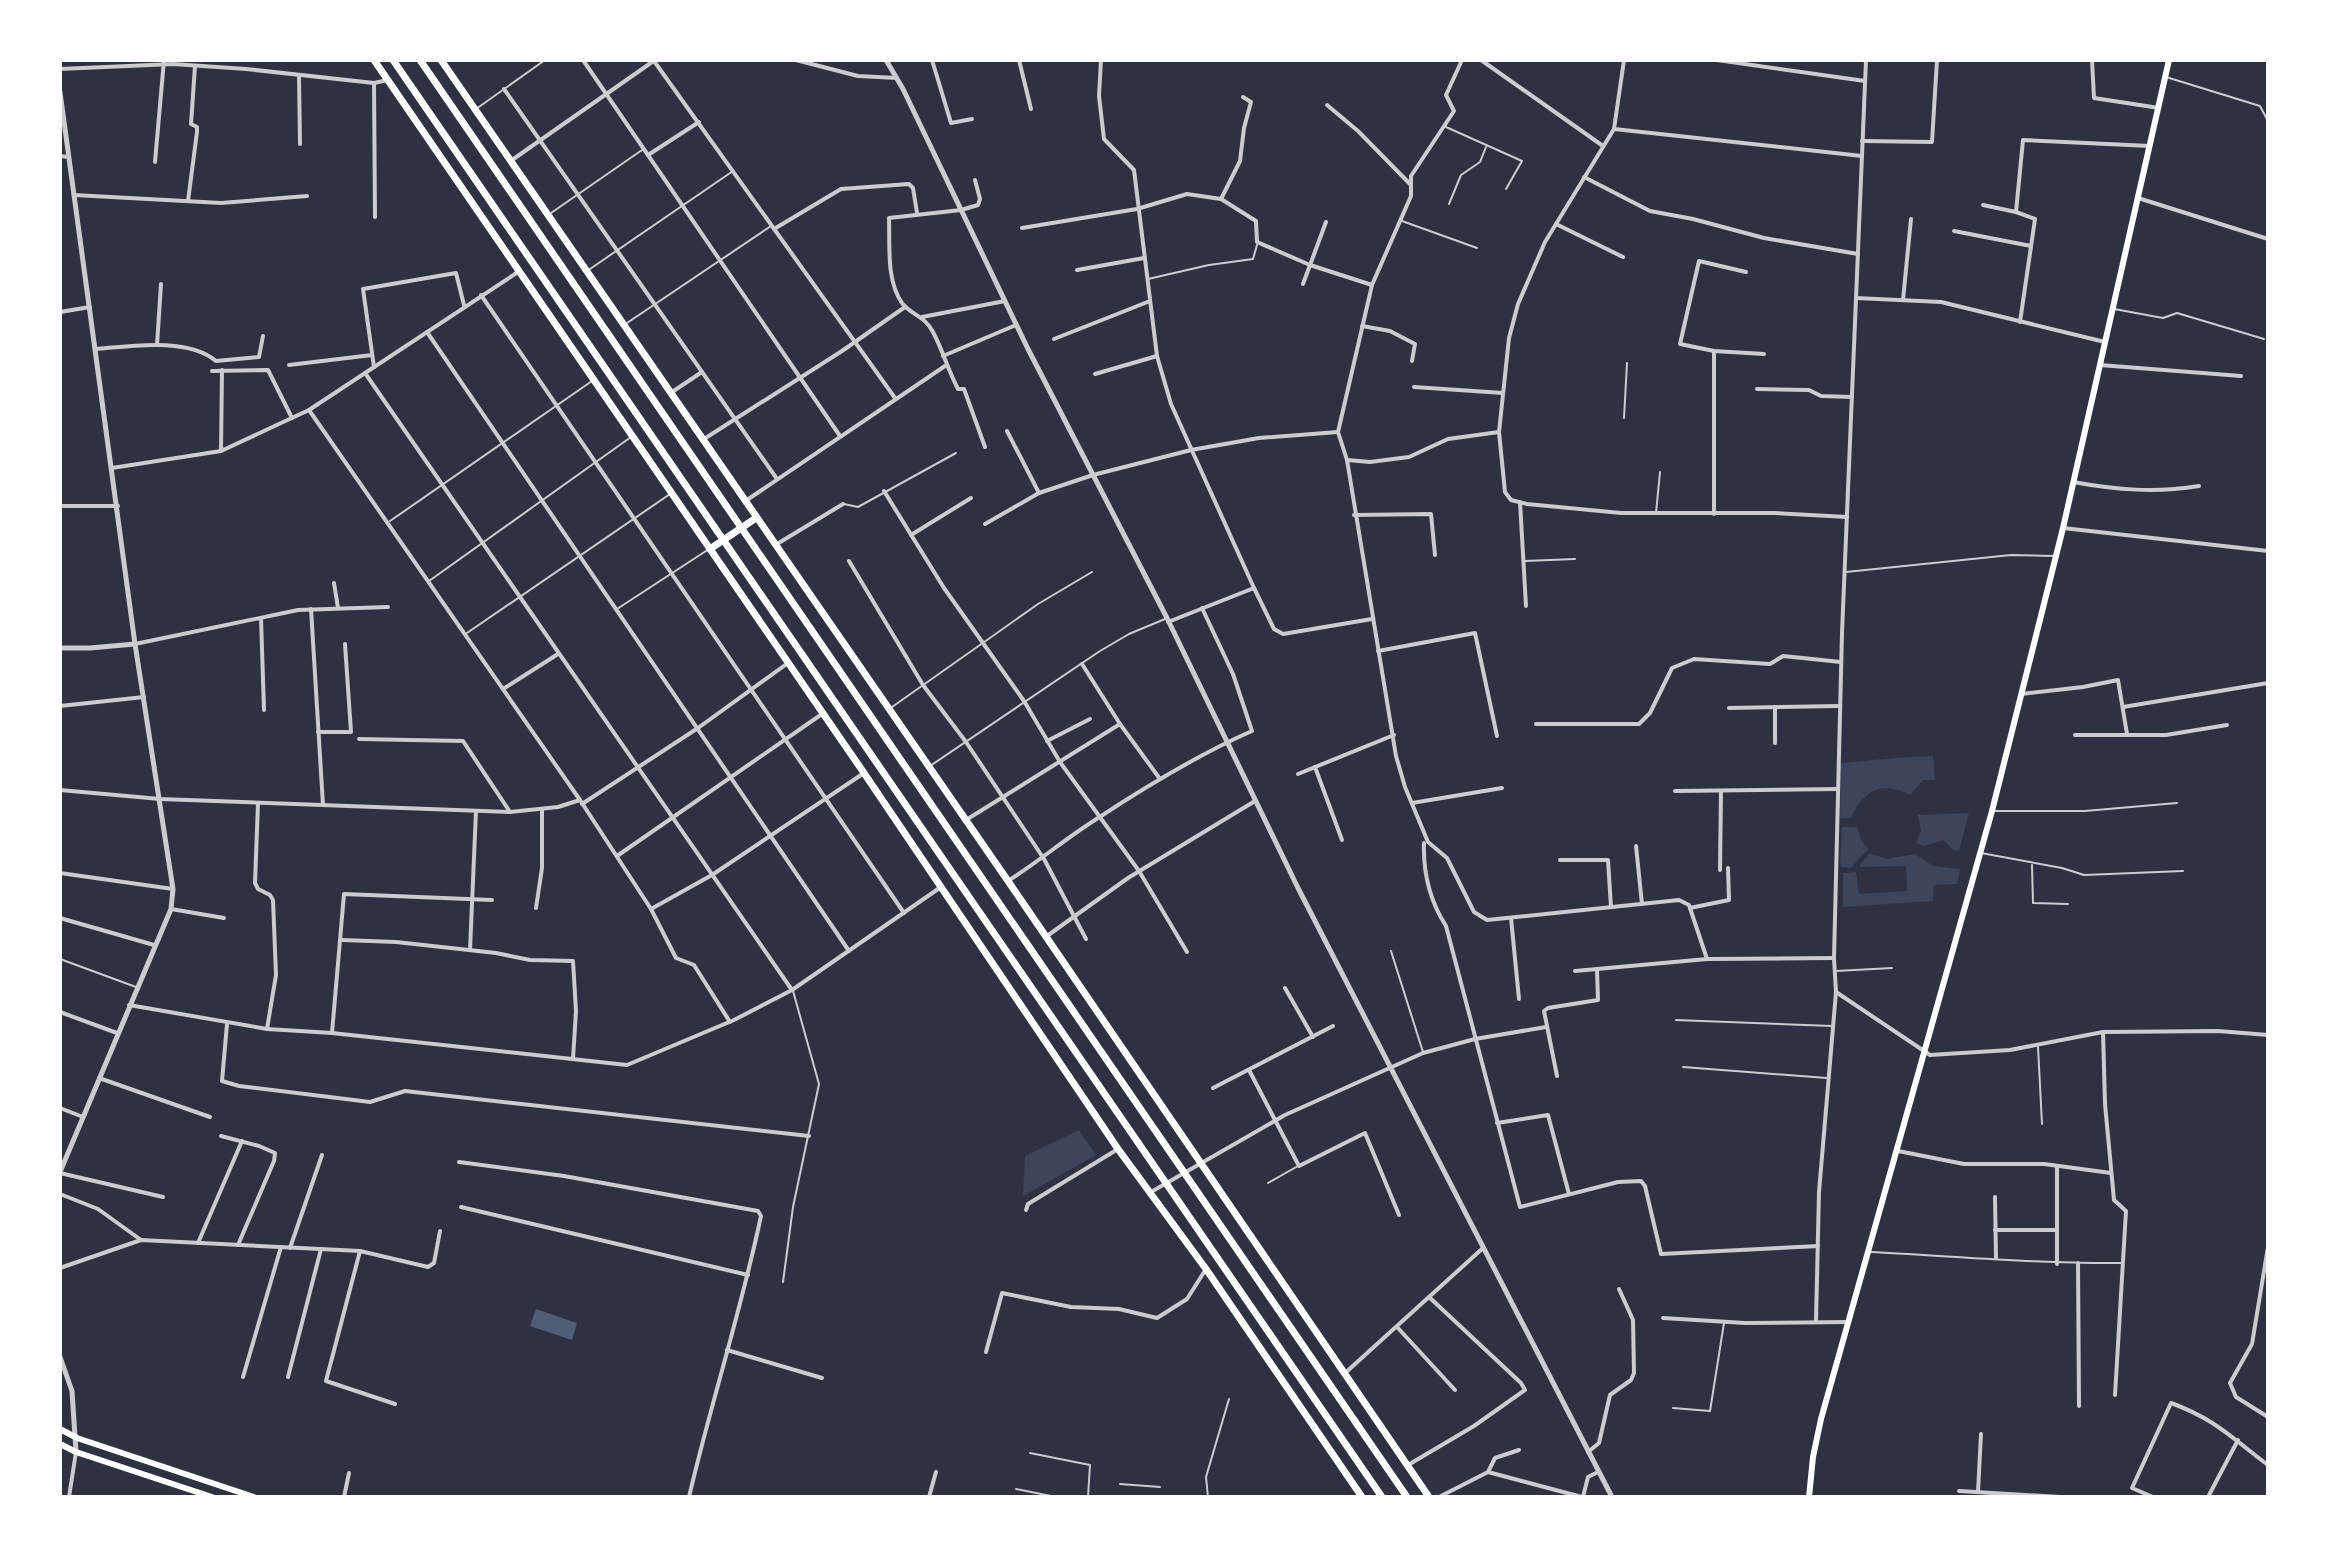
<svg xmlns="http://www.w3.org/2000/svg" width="2328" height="1557" font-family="Lato,sans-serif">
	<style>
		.green { fill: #3c4559 }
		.water { fill: #4f5d75 }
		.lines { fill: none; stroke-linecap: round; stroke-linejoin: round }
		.service { stroke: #caccd0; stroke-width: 2 }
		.minor { stroke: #caccd0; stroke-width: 4 }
		.tertiary { stroke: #caccd0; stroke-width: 5 }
		.secondary { stroke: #fff; stroke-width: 6 }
		.primary { stroke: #fff; stroke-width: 7 }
	</style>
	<rect width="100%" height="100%" fill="#2d3142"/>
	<!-- green -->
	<g class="green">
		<path d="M1933,756L1935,780H1923L1910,795C1881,779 1863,792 1851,818H1840L1841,763C1873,760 1901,757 1933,756Z"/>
		<polygon points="1969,813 1959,851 1953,850 1944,840 1924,846 1916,843 1921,831 1918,815"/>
		<polygon points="1842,827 1857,827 1861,840 1868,849 1851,868 1842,867 1840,864"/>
		<polygon points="1870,853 1886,859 1915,854 1933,866 1960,869 1957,884 1934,885 1933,901 1843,907 1843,873 1856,872 1859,894 1907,891 1906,866 1861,867 1860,865"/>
		<polygon points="1079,1130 1096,1155 1023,1196 1025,1156"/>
	</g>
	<!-- water -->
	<polygon class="water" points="536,1309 577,1323 572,1340 530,1326"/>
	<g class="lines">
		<!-- service -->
		<g class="service">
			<polyline points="2166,77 2260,106 2268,121"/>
			<polyline points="476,109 545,60"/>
			<polyline points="1446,127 1522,161 1506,189"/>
			<polyline points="1449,204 1461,175 1480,162 1486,147"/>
			<polyline points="551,213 642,150"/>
			<polyline points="1402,221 1477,248"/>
			<polyline points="590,269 733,171"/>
			<polyline points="1148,279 1209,265 1253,259 1257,245"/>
			<polyline points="2114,309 2163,318 2177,313 2264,339"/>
			<polyline points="627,323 771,226"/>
			<polyline points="1624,418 1627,363"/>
			<polyline points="844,504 858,507 956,453"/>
			<polyline points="1656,513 1660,472"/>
			<polyline points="390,521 592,381"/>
			<polyline points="1525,561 1575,559"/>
			<polyline points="1846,572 2011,555 2055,556"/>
			<polyline points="429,581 631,437"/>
			<polyline points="617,609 709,549"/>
			<polyline points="467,633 670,494"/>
			<polyline points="892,707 1038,604 1092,572"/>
			<polyline points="930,766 1100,651 1129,634 1165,619"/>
			<polyline points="1993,811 2085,811 2177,803"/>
			<polyline points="1981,853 2062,868 2084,875 2183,871"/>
			<polyline points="2032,865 2033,903 2068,904"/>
			<polyline points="1391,951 1423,1052"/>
			<polyline points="60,959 136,987"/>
			<polyline points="1836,971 1892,968"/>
			<polyline points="1676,1020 1832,1026"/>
			<polyline points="2038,1047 2042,1124"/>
			<polyline points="1683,1067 1827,1078"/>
			<polyline points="1268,1183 1298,1166"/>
			<path d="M1870,1252C1954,1256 2038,1264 2123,1263"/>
			<polyline points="783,1282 793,1207 819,1084 793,991"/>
			<polyline points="1673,1408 1710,1411 1724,1323"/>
			<polyline points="1030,1453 1090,1465 1088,1497"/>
			<polyline points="1120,1484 1160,1487"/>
			<polyline points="1016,1489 1056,1497"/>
			<polyline points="1208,1497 1206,1477 1229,1399"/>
		</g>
		<!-- minor -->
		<g class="minor">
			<polyline points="583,60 840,436"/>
			<polyline points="796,60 858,76 897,78"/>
			<polyline points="932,60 951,123 972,119"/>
			<polyline points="1019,60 1031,109"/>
			<polyline points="1101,60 1099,96 1104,139 1134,170 1157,356 1171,404 1254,588 1274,629 1283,634 1372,619"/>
			<polyline points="1462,60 1446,95 1454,111 1411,176 1411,196 1372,285 1338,432 1347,460 1396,756 1405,787 1428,842 1447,858 1474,912 1487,920 1679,900 1689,905 1707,959"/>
			<polyline points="1481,60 1603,146"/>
			<polyline points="1624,60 1614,129 1545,242 1518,304 1509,338 1499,432 1505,492 1511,500 1527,504 1621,513 1774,513 1847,517"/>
			<polyline points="1717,60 1865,81"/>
			<polyline points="2092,60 2094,98 2159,108"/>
			<polyline points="654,61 895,398"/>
			<polyline points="60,69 173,64 246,69 374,83 388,80"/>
			<polyline points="299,76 300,144"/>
			<polyline points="374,83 375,217"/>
			<polyline points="504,89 777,479"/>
			<polyline points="1327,105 1358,131 1410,184"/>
			<polyline points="1614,129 1862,156"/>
			<polyline points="1862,141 1932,142 1937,60"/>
			<polyline points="648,155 699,122"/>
			<polyline points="60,156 69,157"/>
			<polyline points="512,160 655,60"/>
			<polyline points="155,162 164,60"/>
			<polyline points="1584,177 1650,211 1693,219 1764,238 1858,254"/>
			<path d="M975,180L980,199L978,205L961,210L889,218C890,245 886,280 902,303C911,315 925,316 933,332C943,351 948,370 958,389H964L985,447"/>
			<polyline points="74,195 221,203 307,196"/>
			<polyline points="2138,198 2268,239"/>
			<polyline points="1221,199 1240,161 1244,128 1251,102 1243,97"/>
			<polyline points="188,201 197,132 197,127 191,124 195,66"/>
			<polyline points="1983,205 2016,212"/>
			<polyline points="1556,224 1623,257"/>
			<polyline points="1022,228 1137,209 1187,194 1221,199 1256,221 1257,242 1310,265 1372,285"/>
			<polyline points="774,229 841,189 909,184 913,188 917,213"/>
			<polyline points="1954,231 2031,246"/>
			<polyline points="1077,270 1144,258"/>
			<polyline points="1746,272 1699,261 1680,344 1714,351 1764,354"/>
			<polyline points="1303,284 1326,222"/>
			<polyline points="481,295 904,913"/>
			<polyline points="1856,298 1941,302 2105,342"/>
			<polyline points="1903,300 1911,219"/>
			<polyline points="60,312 90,307"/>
			<polyline points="922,317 1005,301"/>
			<polyline points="2020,322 2035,219 2016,212 2023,140 2150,146"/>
			<polyline points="1362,326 1390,331 1415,344 1412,361"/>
			<polyline points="427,332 849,951"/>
			<polyline points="1054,339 1150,301"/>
			<polyline points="157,345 161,284"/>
			<path d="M96,349C131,346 188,337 216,361L259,357L263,336"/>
			<polyline points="1714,351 1714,514"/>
			<polyline points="943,356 1016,325"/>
			<polyline points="289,365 372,355"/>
			<polyline points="2100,365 2241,376"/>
			<polyline points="374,367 363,289 456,273 464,305"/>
			<polyline points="212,371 268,370 292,418"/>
			<polyline points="365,373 792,990"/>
			<polyline points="1095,374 1157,356"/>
			<polyline points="1414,387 1503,393"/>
			<polyline points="1757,389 1809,390 1821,396 1852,397"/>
			<polyline points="672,392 702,372"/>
			<polyline points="309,410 580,800 651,909 676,958 694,965 730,1022"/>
			<polyline points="1007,431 1039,493"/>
			<polyline points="704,439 842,351 905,307"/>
			<polyline points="221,451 222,370"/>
			<polyline points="1347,460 1370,462 1409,457 1448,439 1499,432"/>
			<polyline points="112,468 221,451 309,410 518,272"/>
			<path d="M2073,482C2117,490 2155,493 2199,486"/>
			<polyline points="884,491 944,588 1024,701 1060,762 1139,871 1187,952"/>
			<polyline points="747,500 945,366"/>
			<polyline points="1520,502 1526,606"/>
			<polyline points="60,506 118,506"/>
			<polyline points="1354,515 1431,514 1435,555"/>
			<polyline points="985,524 1039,493 1093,475 1191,450 1259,438 1338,432"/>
			<polyline points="2063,528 2268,551"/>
			<polyline points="911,535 971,498"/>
			<polyline points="777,544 843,504"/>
			<polyline points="849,561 923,685 966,742 1044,859 1086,939"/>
			<polyline points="334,583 338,608"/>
			<polyline points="311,609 323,805"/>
			<polyline points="261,618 264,710"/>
			<polyline points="1168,622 1254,588"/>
			<polyline points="135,644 298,610 388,607"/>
			<polyline points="1378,651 1475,633 1497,736"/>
			<polyline points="1082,664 1120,724 1160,779"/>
			<polyline points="503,689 558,654"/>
			<polyline points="2021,694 2083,687 2118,680 2127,734"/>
			<polyline points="60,706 144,697"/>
			<polyline points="2123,707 2268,683"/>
			<polyline points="1729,708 1840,706"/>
			<polyline points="1536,724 1639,724 1650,713 1672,668 1694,659 1770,664 1783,656 1841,662"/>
			<polyline points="318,732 351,732 345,644"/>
			<polyline points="2075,735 2166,735 2227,725"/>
			<polyline points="359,739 463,741 510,812"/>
			<polyline points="1047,741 1090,719"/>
			<polyline points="1775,743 1775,707"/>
			<polyline points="1315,767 1342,840"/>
			<polyline points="1298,774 1394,735"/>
			<polyline points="60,790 160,799 510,812 558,807 580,800"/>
			<polyline points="1675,791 1838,789"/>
			<polyline points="258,803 255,883 258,889 270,895 273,900 276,975 267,1029"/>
			<polyline points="1412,803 1502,788"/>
			<polyline points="582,804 698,728 788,663"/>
			<polyline points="966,820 1120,724"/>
			<path d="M1424,843C1423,873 1430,901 1446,926L1520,1207L1618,1182L1641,1181L1645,1186L1661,1254L1818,1246"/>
			<polyline points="1636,846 1642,904"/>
			<polyline points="617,856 822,714"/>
			<polyline points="1560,860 1608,860 1611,907"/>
			<polyline points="1720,870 1721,791"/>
			<polyline points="60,873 173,889"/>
			<path d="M1008,881C1038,862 1065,839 1095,820C1145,787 1197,755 1252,731L1233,674L1202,608"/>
			<polyline points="536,908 542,868 542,809"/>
			<polyline points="1690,908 1729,900 1728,868"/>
			<polyline points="171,909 224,918"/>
			<polyline points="651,909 712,875 864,773"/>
			<polyline points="60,918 154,945"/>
			<polyline points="1511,918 1519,999"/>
			<polyline points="1047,936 1128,878 1255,801"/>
			<polyline points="342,940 396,942 496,953 530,960 573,961 576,1011 573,1059"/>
			<polyline points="470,950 476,811"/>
			<polyline points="1575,971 1707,959 1834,958"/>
			<polyline points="1285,988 1313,1037"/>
			<polyline points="1836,992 1930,1055 2010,1050 2103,1032 2218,1031 2268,1035"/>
			<polyline points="129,1005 267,1029 332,1033 627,1065 734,1020 792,990 941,887"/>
			<polyline points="60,1012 117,1033"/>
			<polyline points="227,1024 222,1081 239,1086 370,1102 405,1091 809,1136"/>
			<polyline points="2103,1032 2105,1104 2114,1200 2126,1211 2115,1395"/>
			<polyline points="332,1033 344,894 492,900"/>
			<polyline points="1249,1070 1299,1166 1365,1133 1399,1215"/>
			<polyline points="1557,1076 1544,1011 1548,1008 1598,1000 1597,970"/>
			<polyline points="99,1078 210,1117"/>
			<polyline points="1213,1088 1333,1026"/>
			<polyline points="60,1108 83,1117"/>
			<polyline points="1497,1123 1548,1115 1569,1194"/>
			<polyline points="221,1136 259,1146 275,1153 274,1161 238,1245"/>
			<polyline points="1898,1151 1964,1164 2044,1164 2111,1173"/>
			<path d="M459,1162L564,1176L758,1211L761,1216C741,1311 711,1403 689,1497"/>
			<polyline points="60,1173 163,1197"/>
			<polyline points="1151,1192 1285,1115 1423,1053 1475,1039 1546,1027"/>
			<polyline points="60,1194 98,1209 141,1240"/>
			<polyline points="1995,1197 1996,1258"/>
			<polyline points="461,1207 748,1275"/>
			<polyline points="1026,1210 1028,1204 1118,1149"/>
			<polyline points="1995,1230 2057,1230"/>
			<polyline points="198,1243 242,1141"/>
			<polyline points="2268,1247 2252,1344 2230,1383 2236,1397 2268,1417"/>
			<polyline points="290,1248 322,1155"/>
			<polyline points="360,1251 326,1381 395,1404"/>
			<polyline points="2078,1263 2079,1406"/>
			<polyline points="2057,1264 2057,1166"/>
			<polyline points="60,1268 141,1240 360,1251 428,1267 434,1263 440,1231"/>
			<polyline points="1663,1318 1745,1323 1848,1322"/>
			<polyline points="1816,1321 1819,1192 1836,992 1834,958 1842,633 1866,60"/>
			<polyline points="1397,1327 1455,1390"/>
			<polyline points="727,1350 822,1378"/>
			<polyline points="986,1352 1002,1293 1071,1307 1119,1309 1157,1318 1187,1299 1206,1269"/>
			<polyline points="1344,1374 1483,1248"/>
			<polyline points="243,1377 281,1247"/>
			<polyline points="288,1377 321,1249"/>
			<polyline points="1588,1452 1599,1443 1610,1395 1631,1380 1634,1373 1633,1320 1619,1289"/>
			<polyline points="1408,1465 1474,1426 1525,1390 1521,1383 1429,1297"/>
			<polyline points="1488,1472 1582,1497"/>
			<polyline points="1959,1491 2061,1497"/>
			<polyline points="1978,1492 1981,1434"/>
			<polyline points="69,1497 76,1452"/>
			<polyline points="344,1497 349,1473"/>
			<polyline points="929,1497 936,1472"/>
			<polyline points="1439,1497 1488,1472 1495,1458 1519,1450"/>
			<polyline points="1583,1497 1588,1477 1598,1472"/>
			<path d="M2153,1497L2132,1488L2171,1403C2215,1419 2232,1438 2268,1465"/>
			<polyline points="2208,1497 2238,1440"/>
		</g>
		<!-- tertiary -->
		<g class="tertiary">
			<polyline points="886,60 903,89 1028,349 1167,618 1298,888 1612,1497"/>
			<polyline points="60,92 135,644 173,889 171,909 60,1172"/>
			<polyline points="60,648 90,648 135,644"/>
			<polyline points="60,1357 72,1391 76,1452"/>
		</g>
		<!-- secondary -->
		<g class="secondary">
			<polyline points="60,1429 77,1438 254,1497"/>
			<polyline points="60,1444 76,1452 212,1497"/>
			<polyline points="1809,1497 1813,1457 1821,1419 1992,811 2063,528 2169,60"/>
		</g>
		<!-- primary -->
		<g class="primary">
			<polyline points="374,60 864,773 1118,1149 1206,1269 1362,1497"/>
			<polyline points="393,60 1382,1497"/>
			<polyline points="420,60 1407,1497"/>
			<polyline points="441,60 1008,881 1429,1497"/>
			<polyline points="710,549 756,518"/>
		</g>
	</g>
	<!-- border -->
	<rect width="2328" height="1557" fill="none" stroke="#ffffff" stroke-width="124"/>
</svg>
